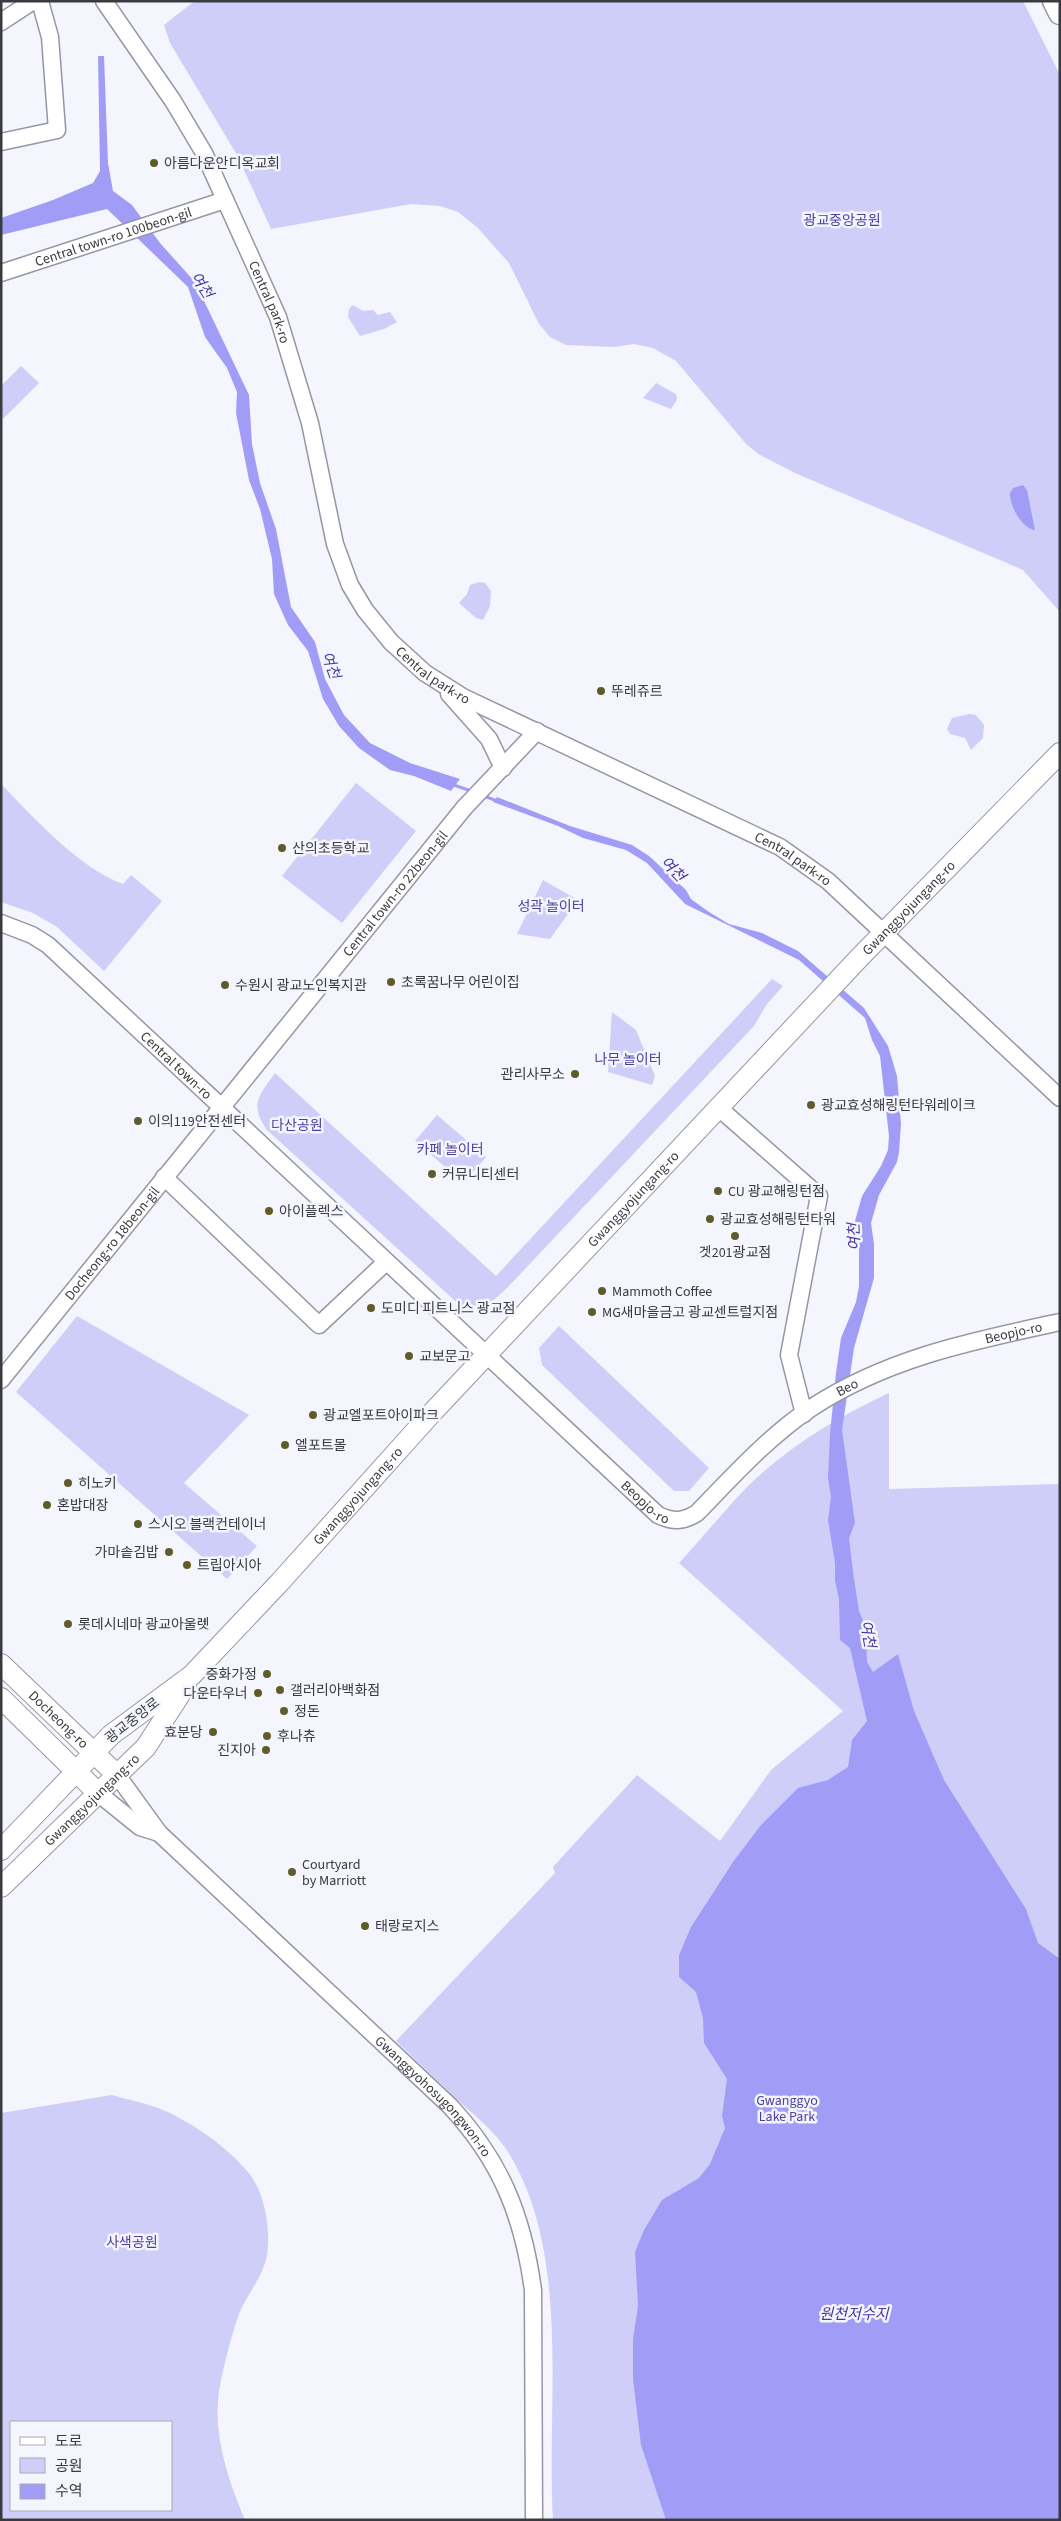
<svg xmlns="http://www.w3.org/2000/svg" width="1061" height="2521" font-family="'Source Sans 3','Noto Sans KR',sans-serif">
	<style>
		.green { fill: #cecef9; fill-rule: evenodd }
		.water { fill: #a19df6 }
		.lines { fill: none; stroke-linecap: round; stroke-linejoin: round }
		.stream { stroke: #a19df6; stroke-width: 3 }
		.minor-casing { stroke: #9696a7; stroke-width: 19 }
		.major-casing { stroke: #9696a7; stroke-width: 22 }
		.highway-casing { stroke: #9696a7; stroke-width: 25 }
		.minor { stroke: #fff; stroke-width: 16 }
		.major { stroke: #fff; stroke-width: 20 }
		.highway { stroke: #fff; stroke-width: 22 }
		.poi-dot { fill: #605c29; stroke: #f5f5fd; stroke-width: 2 }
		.labels { text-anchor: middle; stroke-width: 5; stroke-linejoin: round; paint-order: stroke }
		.poi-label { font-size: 14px; fill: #3a3a41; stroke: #f5f5fd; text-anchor: start }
		.park-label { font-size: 14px; fill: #4d3ea4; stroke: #f5f5fd }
		.street-label { font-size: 14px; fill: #3a3a41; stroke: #f5f5fd }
		.water-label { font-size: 15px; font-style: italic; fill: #48389d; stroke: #f5f5fd }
	</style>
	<rect width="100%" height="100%" fill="#f5f5fd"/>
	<!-- green -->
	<g class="green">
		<polygon points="200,1 1023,1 1060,75 1060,612 1023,570 795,473 760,455 747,445 676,361 653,348 634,344 614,347 566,345 550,337 539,324 509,263 477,227 458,212 440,206 411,204 271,229 237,155 170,43 164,25 192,3"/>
		<polygon points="353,305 363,311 373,310 378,315 390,312 397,322 384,329 360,336 348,317 349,309"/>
		<polygon points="21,366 39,383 3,419 1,417 1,386"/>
		<polygon points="656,383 676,394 677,400 671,409 643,398"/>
		<polygon points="479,582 485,583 491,591 490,606 483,620 476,618 459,603 467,594 470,585"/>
		<polygon points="969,714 976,715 984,725 983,738 971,750 965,738 950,734 947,729 952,718"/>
		<polygon points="356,783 416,831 342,923 282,876"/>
		<path d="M1,784C34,818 79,868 123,884L131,875L162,901L104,971L57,927L33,913L1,902Z"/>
		<polygon points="543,880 578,900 550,939 517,934"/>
		<path d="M772,979L783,986L767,1004L754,1026L508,1287L485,1308L464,1309L267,1130C249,1104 259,1096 275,1073L496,1276Z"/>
		<polygon points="612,1012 636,1030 655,1076 652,1085 608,1072"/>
		<polygon points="437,1115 486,1157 464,1183 415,1141"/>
		<polygon points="77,1316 249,1415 184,1483 257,1546 227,1579 16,1392"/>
		<polygon points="559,1326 709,1468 689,1491 674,1491 542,1365 539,1348"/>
		<path d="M889,1393V1489L1060,1484V2520H553C546,2404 572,2255 508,2152C497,2134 480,2120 464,2106C441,2084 418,2062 396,2041L555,1873L553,1867L637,1775L720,1841L771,1770L843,1711L679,1563C702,1538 724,1511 748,1486C788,1447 839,1416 889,1393Z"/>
		<path d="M112,2095C128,2100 147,2103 163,2110C193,2123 227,2147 248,2172C265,2192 271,2230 267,2255C263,2277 247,2294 239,2314C232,2333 219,2382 218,2402C215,2442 230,2484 245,2520H1V2113ZM11,2422H171V2510H11Z"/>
	</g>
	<!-- water -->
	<g class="water">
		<polygon points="98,56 104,56 108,163 113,191 132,205 160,243 195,282 249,395 252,444 260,483 276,529 291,607 315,642 325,679 344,715 370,743 410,763 460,779 451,791 414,776 390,770 359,748 339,726 323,699 308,651 288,625 274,594 272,559 260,509 249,480 236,413 237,392 227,368 205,337 188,287 107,209 1,235 1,218 53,200 93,183 100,171"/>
		<path d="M1023,485L1027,490L1035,530C1022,529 1009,505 1010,493L1013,488Z"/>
		<polygon points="497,797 570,826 632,845 649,856 686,890 691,899 709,912 729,924 762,933 798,951 864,1008 888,1046 897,1076 901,1124 899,1152 897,1162 879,1195 871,1223 874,1244 874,1278 854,1348 842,1430 855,1523 849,1538 853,1572 859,1611 866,1628 867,1662 873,1672 898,1654 914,1711 944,1780 1026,1909 1038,1943 1060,1959 1060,2520 666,2520 641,2445 633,2379 633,2339 638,2306 635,2252 644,2230 662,2200 699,2178 710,2164 725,2128 722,2116 727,2079 704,2043 703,2018 696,1992 679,1977 679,1955 691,1927 733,1862 761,1825 798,1788 828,1780 848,1767 852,1740 867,1721 850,1648 840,1640 839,1599 835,1581 835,1563 828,1520 831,1497 828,1478 830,1434 836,1373 841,1338 856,1302 859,1286 859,1240 855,1221 862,1196 881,1166 888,1150 889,1136 880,1056 872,1040 865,1018 799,960 685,904 647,863 626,850 583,838 558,826 493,802"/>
	</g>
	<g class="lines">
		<!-- stream -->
		<g class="stream">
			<polyline points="451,784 471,791"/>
			<polyline points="484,796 497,801"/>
		</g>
		<defs>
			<g id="minor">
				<path id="s1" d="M104,1L173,101L204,153L278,317L310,423L335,544L350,585L365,610L391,642L425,673L463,697L780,847L828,881L1060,1098"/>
				<polyline points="1,22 33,1"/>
				<polyline points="1,142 57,130 50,37 40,1"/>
				<path id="s2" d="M1,273L225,200"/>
				<polyline points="449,694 489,739 503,768"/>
				<path id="s3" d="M1,923L32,935L48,945L658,1515C673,1522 683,1522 697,1513C733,1476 768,1437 811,1408C887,1358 972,1341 1060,1322"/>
				<polyline points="720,1109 819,1196 789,1355 804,1414"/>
				<polyline points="164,1177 319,1325 386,1262"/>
				<path id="s4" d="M1,1380L464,808L537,731"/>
				<path id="s5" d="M117,1775L159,1833L450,2106C501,2161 523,2216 533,2290L534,2520"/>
				<polyline points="98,1793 140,1827 159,1833"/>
			</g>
			<g id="major">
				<path id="s6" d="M1,1664L117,1775"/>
				<polyline points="1,1698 98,1793"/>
				<path id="s7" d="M1,1850L111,1735L192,1675L280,1582L429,1416L860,957L1060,753"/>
				<path id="s8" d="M1,1887L146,1747L186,1685"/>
			</g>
			<polyline id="highway" points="1054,1 1060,13"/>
		</defs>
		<!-- minor casing -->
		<use href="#minor" class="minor-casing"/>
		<!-- major casing -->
		<use href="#major" class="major-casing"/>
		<!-- highway casing -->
		<use href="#highway" class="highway-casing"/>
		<!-- minor -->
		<use href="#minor" class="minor"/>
		<!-- major -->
		<use href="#major" class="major"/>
		<!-- highway -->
		<use href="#highway" class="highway"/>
	</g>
	<!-- markers -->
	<g class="poi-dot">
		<circle cx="154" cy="163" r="5"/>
		<circle cx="601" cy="691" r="5"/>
		<circle cx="282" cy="848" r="5"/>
		<circle cx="391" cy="982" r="5"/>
		<circle cx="225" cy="985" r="5"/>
		<circle cx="575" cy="1074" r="5"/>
		<circle cx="811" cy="1105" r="5"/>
		<circle cx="138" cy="1121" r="5"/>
		<circle cx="432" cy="1174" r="5"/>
		<circle cx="718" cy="1191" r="5"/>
		<circle cx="269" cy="1211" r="5"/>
		<circle cx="710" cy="1219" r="5"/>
		<circle cx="735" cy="1236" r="5"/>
		<circle cx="602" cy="1291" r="5"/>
		<circle cx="371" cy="1308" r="5"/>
		<circle cx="592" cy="1312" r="5"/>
		<circle cx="409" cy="1356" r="5"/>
		<circle cx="313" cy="1415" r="5"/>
		<circle cx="285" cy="1445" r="5"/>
		<circle cx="68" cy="1483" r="5"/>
		<circle cx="47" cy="1505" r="5"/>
		<circle cx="138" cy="1524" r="5"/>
		<circle cx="169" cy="1552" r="5"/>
		<circle cx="187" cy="1565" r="5"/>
		<circle cx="68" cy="1624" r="5"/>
		<circle cx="267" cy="1674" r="5"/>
		<circle cx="280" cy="1690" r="5"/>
		<circle cx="258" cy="1693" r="5"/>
		<circle cx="284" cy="1711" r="5"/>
		<circle cx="213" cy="1732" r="5"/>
		<circle cx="267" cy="1736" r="5"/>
		<circle cx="266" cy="1750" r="5"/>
		<circle cx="292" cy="1872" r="5"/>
		<circle cx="365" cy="1926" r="5"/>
	</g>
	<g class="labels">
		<!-- poi labels -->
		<g class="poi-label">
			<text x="164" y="168">아름다운안디옥교회</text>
			<text x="611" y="696">뚜레쥬르</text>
			<text x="292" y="853">산의초등학교</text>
			<text x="401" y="987">초록꿈나무 어린이집</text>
			<text x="235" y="990">수원시 광교노인복지관</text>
			<text x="565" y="1079" text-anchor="end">관리사무소</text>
			<text x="821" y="1110">광교효성해링턴타워레이크</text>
			<text x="148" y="1126">이의119안전센터</text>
			<text x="442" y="1179">커뮤니티센터</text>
			<text x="728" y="1196">CU 광교해링턴점</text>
			<text x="279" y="1216">아이플렉스</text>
			<text x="720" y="1224">광교효성해링턴타워</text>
			<text x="735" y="1257" text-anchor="middle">겟201광교점</text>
			<text x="612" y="1296">Mammoth Coffee</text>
			<text x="381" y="1313">도미디 피트니스 광교점</text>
			<text x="602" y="1317">MG새마을금고 광교센트럴지점</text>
			<text x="419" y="1361">교보문고</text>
			<text x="323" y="1420">광교엘포트아이파크</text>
			<text x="295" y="1450">엘포트몰</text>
			<text x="78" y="1488">히노키</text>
			<text x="57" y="1510">혼밥대장</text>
			<text x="148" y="1529">스시오 블랙컨테이너</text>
			<text x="159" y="1557" text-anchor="end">가마솥김밥</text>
			<text x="197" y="1570">트립아시아</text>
			<text x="78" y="1629">롯데시네마 광교아울렛</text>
			<text x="257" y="1679" text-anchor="end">중화가정</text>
			<text x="290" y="1695">갤러리아백화점</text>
			<text x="248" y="1698" text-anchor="end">다운타우너</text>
			<text x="294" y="1716">정돈</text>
			<text x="203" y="1737" text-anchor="end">효분당</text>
			<text x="277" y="1741">후나츄</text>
			<text x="256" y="1755" text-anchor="end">진지아</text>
			<text x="302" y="1869">Courtyard<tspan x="302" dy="16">by Marriott</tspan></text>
			<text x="375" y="1931">태랑로지스</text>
		</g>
		<!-- park labels -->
		<g class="park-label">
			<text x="842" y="225">광교중앙공원</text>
			<text x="551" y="911">성곽 놀이터</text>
			<text x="628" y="1064">나무 놀이터</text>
			<text x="297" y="1130">다산공원</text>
			<text x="450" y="1154">카페 놀이터</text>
			<text x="787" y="2105">Gwanggyo<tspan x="787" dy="16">Lake Park</tspan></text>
			<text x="132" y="2247">사색공원</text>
		</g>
		<!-- street labels -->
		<g class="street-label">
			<text dy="5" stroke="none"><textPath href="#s2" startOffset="118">Central town-ro 100beon-gil</textPath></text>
			<text dy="5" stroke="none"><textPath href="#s1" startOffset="345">Central park-ro</textPath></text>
			<text dy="5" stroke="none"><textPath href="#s1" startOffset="764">Central park-ro</textPath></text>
			<text dy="5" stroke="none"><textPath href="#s1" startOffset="1169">Central park-ro</textPath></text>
			<text dy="5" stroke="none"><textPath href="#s4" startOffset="626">Central town-ro 22beon-gil</textPath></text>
			<text dy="5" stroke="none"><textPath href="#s7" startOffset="1310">Gwanggyojungang-ro</textPath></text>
			<text dy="5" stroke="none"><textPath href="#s3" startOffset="228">Central town-ro</textPath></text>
			<text dy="5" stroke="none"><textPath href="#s7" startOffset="909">Gwanggyojungang-ro</textPath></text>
			<text dy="5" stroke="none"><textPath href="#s4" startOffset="176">Docheong-ro 18beon-gil</textPath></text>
			<text dy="5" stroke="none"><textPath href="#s3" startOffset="1301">Beopjo-ro</textPath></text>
			<text dy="5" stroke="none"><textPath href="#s3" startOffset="1125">Beo</textPath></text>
			<text dy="5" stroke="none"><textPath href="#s7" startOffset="504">Gwanggyojungang-ro</textPath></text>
			<text dy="5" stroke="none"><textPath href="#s3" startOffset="869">Beopjo-ro</textPath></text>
			<text dy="5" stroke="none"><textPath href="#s6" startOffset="80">Docheong-ro</textPath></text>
			<text transform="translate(132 1720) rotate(-38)" y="5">광교중앙로</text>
			<text dy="5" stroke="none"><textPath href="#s8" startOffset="126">Gwanggyojungang-ro</textPath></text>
			<text dy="5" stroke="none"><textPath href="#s5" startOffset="452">Gwanggyohosugongwon-ro</textPath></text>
		</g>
		<!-- water labels -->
		<g class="water-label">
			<text transform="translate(202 285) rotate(57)" y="5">여천</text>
			<text transform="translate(331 665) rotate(70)" y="5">여천</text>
			<text transform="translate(673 869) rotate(46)" y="5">여천</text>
			<text transform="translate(854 1237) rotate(-92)" y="5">여천</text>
			<text transform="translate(868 1634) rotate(80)" y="5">여천</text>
			<text x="854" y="2319">원천저수지</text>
		</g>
	</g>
	<!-- border -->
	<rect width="1061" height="2521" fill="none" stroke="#3a3a41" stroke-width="5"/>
	<!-- legend -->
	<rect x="10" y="2421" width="162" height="90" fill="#f5f5fd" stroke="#aaaab2"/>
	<rect x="20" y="2437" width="25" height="8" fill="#ffffff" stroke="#aaaab2"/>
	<text x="55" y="2446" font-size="15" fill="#3a3a41">도로</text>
	<rect x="20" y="2458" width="25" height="15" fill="#cecef9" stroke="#aaaab2"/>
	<text x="55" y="2471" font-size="15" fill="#3a3a41">공원</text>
	<rect x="20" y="2484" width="25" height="15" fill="#a19df6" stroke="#aaaab2"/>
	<text x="55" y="2496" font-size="15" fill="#3a3a41">수역</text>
</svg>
